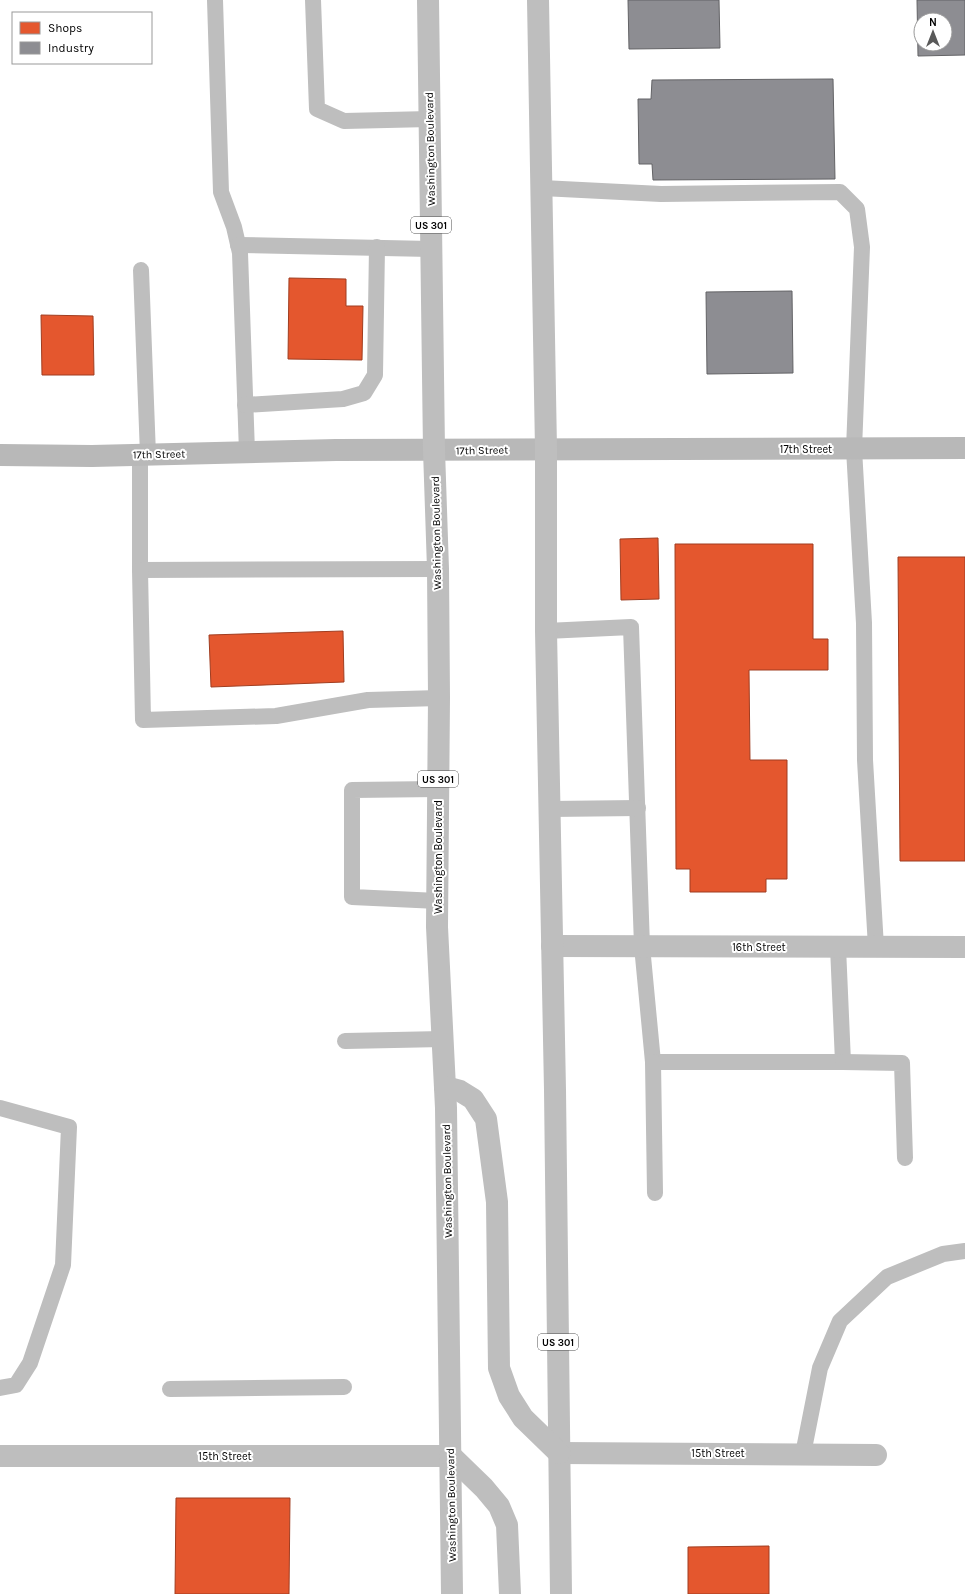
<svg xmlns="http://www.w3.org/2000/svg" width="965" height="1594" font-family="Karla,sans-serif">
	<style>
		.shops { fill: #e4572e; stroke: #a03d20 }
		.industry { fill: #8d8d92; stroke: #636366; fill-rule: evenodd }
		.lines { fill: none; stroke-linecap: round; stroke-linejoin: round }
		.lane { stroke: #bebebe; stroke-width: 16 }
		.street { stroke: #bebebe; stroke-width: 22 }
		.secondary { stroke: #b8b8b8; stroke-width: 22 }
		.primary { stroke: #bebebe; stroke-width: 22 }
		.labels { text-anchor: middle; stroke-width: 4; stroke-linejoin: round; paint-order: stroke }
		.shield { fill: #fff; stroke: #4c4c4c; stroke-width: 1 }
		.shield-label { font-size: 10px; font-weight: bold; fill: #000 }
		.street-label { font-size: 11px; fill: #000; stroke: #fff }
	</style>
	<rect width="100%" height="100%" fill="#fff"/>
	<!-- shops -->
	<g class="shops">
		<polygon points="289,278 346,279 346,306 363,306 362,360 288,359"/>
		<polygon points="41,315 93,316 94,375 42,375"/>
		<polygon points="658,538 659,599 621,600 620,539"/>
		<polygon points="675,544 813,544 813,639 828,639 828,670 749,670 750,760 787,760 787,879 766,879 766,892 690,892 690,869 676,869"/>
		<polygon points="898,557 965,557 965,861 900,861"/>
		<polygon points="343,631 344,682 211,687 209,635"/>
		<polygon points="176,1498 290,1498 289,1594 175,1594"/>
		<polygon points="769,1546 769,1594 688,1594 688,1547"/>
	</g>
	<!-- industry -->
	<g class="industry">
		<polygon points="628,0 719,0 720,48 629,49"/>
		<path d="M917,0H965V55L918,56ZM921,20H945V44H921Z"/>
		<polygon points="833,79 835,179 653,180 652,164 639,164 638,99 651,99 652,80"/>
		<polygon points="792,291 793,373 707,374 706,292"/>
	</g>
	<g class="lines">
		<!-- lane -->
		<g class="lane">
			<polyline points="215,0 221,192 234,227 240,253 247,452"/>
			<polyline points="313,0 317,109 344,121 430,119"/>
			<polyline points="542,188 661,194 840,192 857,209 862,247 854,449 864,623 865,760 876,947"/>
			<polyline points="238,245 431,249"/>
			<polyline points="141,270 148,455"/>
			<polyline points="245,405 343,399 364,393 375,375 377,247"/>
			<polyline points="140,455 140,570 438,569"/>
			<polyline points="140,570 143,720 276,716 368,700 439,698"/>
			<polyline points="546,631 631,627 642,946 653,1062 843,1062 838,947"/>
			<polyline points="550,809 638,808"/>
			<polyline points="438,901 352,897 352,790 438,789"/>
			<polyline points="345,1041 443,1039"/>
			<polyline points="653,1062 655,1193"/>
			<polyline points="843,1062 902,1063 905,1158"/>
			<polyline points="0,1108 69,1127 63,1265 30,1363 16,1385 0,1388"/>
			<polyline points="170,1389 344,1387"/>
			<polyline points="803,1454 820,1368 840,1321 887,1277 943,1254 965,1251"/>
		</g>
		<!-- street -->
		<g class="street">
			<polyline points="552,946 965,947"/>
			<polyline points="559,1453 876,1455"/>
			<polyline points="0,1456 451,1456"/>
		</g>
		<!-- secondary -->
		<polyline class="secondary" points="0,455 92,456 336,450 965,448"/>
		<!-- primary -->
		<g class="primary">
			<polyline points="428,0 434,450 438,569 439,698 437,927 446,1108 452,1594"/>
			<polyline points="538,0 546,449 546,631 555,1090 561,1594"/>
			<polyline points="445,1087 460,1091 473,1099 486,1119 497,1202 499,1368 509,1396 523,1418 559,1453"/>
			<polyline points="451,1456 484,1488 499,1506 507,1525 510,1594"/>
		</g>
	</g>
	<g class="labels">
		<!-- shield labels -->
		<g class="shield">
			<rect x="411" y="217" width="40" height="16" rx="3"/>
			<rect x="418" y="771" width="40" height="16" rx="3"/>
			<rect x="538" y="1334" width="40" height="16" rx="3"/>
		</g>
		<g class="shield-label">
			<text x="431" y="229">US 301</text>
			<text x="438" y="783">US 301</text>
			<text x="558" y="1346">US 301</text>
		</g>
		<!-- street labels -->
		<g class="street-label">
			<text transform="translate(430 149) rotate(-91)" y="4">Washington Boulevard</text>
			<text x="806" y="453">17th Street</text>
			<text transform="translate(482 450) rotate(-1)" y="4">17th Street</text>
			<text transform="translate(159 454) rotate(-1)" y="4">17th Street</text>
			<text transform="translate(436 533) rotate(-91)" y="4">Washington Boulevard</text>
			<text transform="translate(438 857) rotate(-90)" y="4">Washington Boulevard</text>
			<text x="759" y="951">16th Street</text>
			<text transform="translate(447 1181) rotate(-91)" y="4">Washington Boulevard</text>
			<text x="718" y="1457">15th Street</text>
			<text x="225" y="1460">15th Street</text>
			<text transform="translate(451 1505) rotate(-91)" y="4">Washington Boulevard</text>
		</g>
	</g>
	<!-- legend -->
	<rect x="12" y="12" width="140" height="52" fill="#ffffff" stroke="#999999"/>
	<rect x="20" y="22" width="20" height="12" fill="#e4572e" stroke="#999999"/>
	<text x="48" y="32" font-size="12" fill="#000000">Shops</text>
	<rect x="20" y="42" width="20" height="12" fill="#8d8d92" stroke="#999999"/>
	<text x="48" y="52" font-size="12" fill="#000000">Industry</text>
	<!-- north arrow -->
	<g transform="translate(933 32)"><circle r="19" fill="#ffffff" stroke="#999999"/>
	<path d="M0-3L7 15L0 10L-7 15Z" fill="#595959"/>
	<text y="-6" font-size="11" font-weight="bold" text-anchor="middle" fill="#000000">N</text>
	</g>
</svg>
